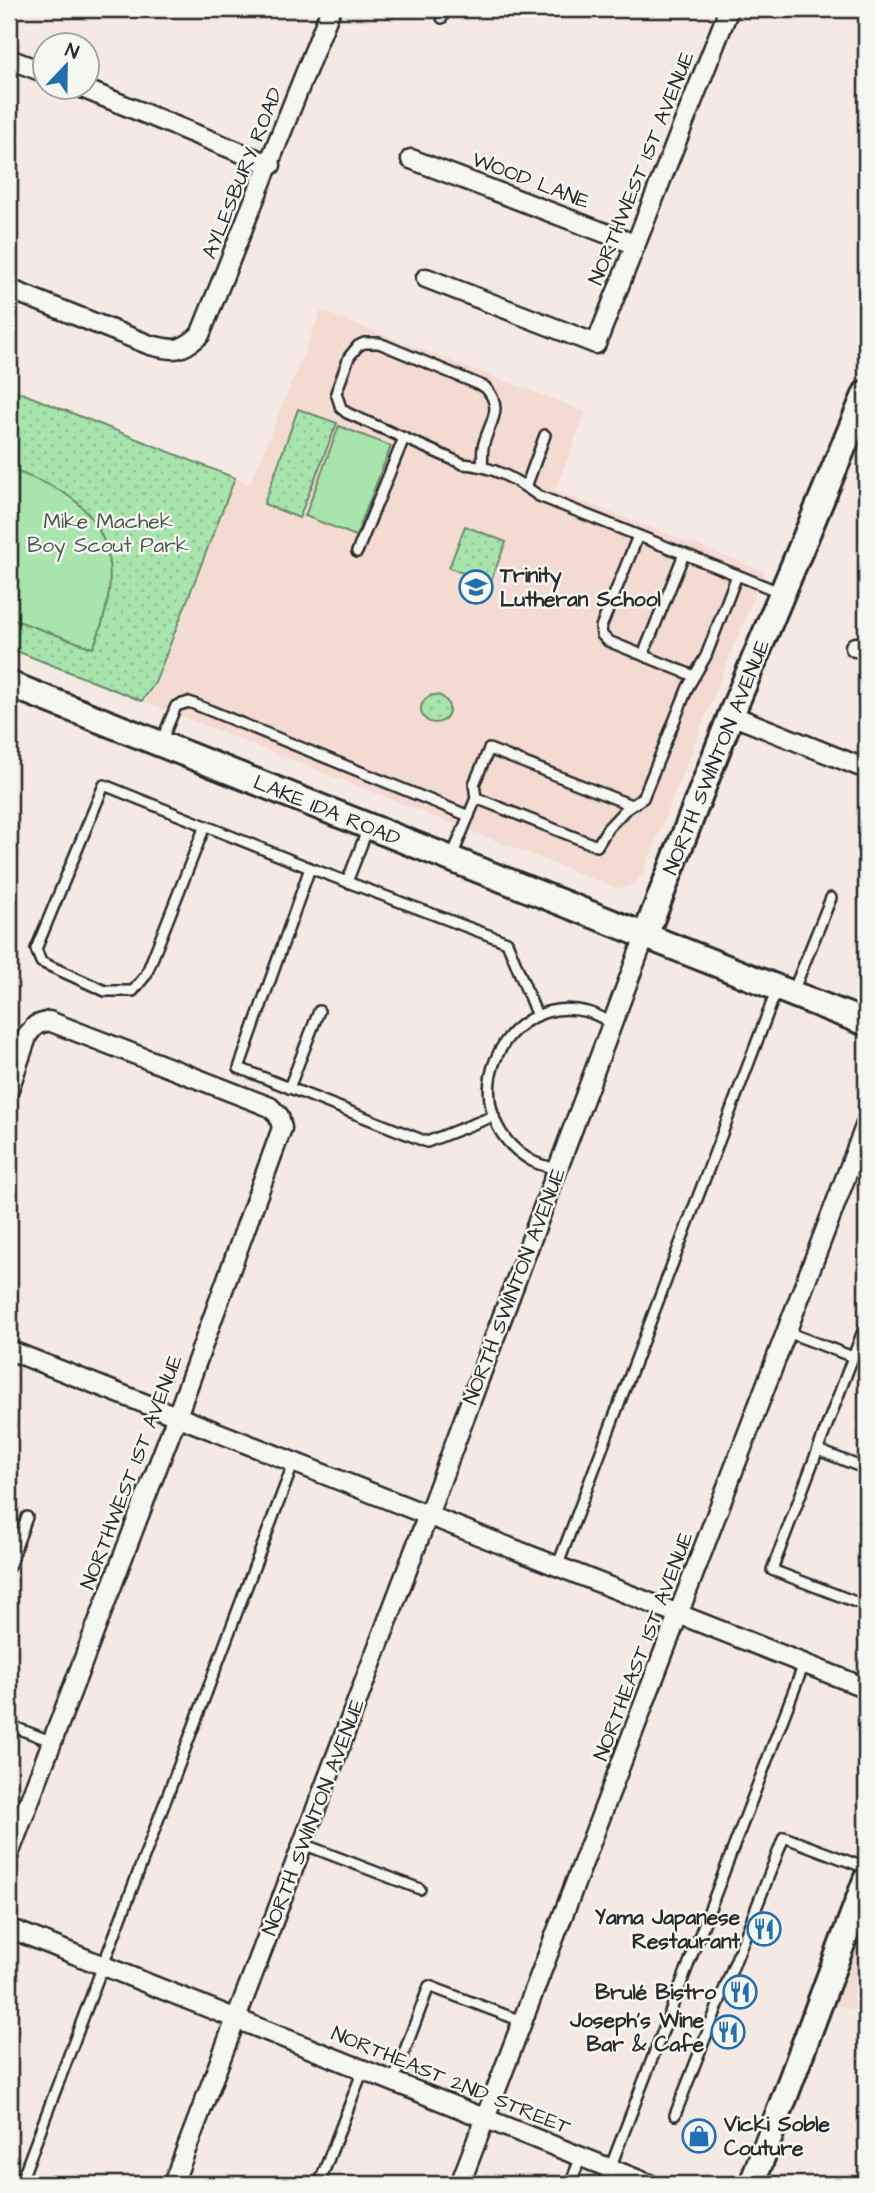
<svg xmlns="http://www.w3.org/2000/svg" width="875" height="2193" font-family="'Architects Daughter',sans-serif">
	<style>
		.built { fill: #f4dbd1 }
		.grass { fill: url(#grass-dots); stroke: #69886c; stroke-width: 2 }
		.garden { fill: #a7e5ac; stroke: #69886c; stroke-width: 2 }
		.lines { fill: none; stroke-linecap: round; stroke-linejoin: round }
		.lane-casing { stroke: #2b2b2b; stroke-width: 14 }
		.street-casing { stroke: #2b2b2b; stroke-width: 23 }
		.secondary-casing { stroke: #2b2b2b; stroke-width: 30 }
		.lane { stroke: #f6f6f2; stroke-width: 9 }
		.street { stroke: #f6f6f2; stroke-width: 18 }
		.secondary { stroke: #f6f6f2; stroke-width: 24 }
		.labels { text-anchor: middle; stroke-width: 5; stroke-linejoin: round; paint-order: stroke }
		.street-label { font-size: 21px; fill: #2b2b2b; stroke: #f6f6f2 }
		.park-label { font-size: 21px; fill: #4a5a4b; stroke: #f6f6f2 }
		.poi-label { font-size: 21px; font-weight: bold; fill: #2b2b2b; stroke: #f6f6f2; text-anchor: end }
	</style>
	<defs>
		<pattern id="grass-dots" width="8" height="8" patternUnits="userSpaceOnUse" patternTransform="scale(1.75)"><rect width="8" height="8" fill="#a7e5ac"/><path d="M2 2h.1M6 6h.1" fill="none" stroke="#90c594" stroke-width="1.8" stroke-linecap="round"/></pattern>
	</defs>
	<rect width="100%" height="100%" fill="#f5eae3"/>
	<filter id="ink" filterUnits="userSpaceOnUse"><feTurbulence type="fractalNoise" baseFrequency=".0143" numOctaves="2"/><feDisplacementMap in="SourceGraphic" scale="14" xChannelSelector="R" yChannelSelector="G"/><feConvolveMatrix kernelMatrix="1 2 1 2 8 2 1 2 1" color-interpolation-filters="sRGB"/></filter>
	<g filter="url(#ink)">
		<!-- built -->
		<g class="built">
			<polygon points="321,311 586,412 555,491 764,571 644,871 635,884 621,888 613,887 144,702 157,684 236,478 250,484"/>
			<polygon points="866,1923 866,2015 836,2005"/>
		</g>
		<!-- grass -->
		<g class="grass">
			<polygon points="9,388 235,478 155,683 142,701 9,648"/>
			<polygon points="298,409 337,423 299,518 264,504"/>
			<polygon points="465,526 506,542 490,583 449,568"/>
			<circle cx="435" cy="709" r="14"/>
		</g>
		<!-- garden -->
		<g class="garden">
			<polygon points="339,426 391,446 356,536 305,516"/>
			<path d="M15,471C38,480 64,489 82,507C121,547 113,601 93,648L9,618V486Z"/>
		</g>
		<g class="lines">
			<defs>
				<g id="lane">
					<polyline points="442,18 445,9"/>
					<path d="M482,465C483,460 482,453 483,447C488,423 506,410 485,387L379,343H364L358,346L349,357L336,393L341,408L347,413L463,464C493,466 515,479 539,496L737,575"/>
					<polyline points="526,487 545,435"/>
					<polyline points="638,536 601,627 602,635 608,641 694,676"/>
					<polyline points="357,552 404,438"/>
					<polyline points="643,655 684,554"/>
					<polyline points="161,742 176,706 189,702 469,816"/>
					<polyline points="476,798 597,846 608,828 625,810 643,798 688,687 706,656 737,575 782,593"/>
					<polyline points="205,826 146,975 133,991 105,991 41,962 36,949 104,785 310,868"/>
					<polyline points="451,859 476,798 474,784 489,749 631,805"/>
					<polyline points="347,882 368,828"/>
					<polyline points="792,994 831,898"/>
					<polyline points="289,1088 319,1011"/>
					<polyline points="494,1116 427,1142 239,1068 310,868 507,942 537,1016"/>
					<path d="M558,1169C549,1167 539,1165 532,1161C449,1114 498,990 588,1012C596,1014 605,1020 613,1023"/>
					<polyline points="866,1323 772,1570 866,1606"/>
					<polyline points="787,1332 853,1357"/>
					<polyline points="818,1450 866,1469"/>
					<polyline points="9,1567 27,1517"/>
					<polyline points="557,1567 777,989"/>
					<polyline points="9,1725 53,1742"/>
					<polyline points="303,1844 420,1889"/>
					<polyline points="393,2082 429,1986 524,2022"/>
					<polyline points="675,2115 784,1837 866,1868"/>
					<polyline points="20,2184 294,1462"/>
					<polyline points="319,2184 363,2070"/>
					<polyline points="570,2184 581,2157"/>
					<polyline points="604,2184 804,1664"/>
				</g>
				<g id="street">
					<polyline points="9,59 46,73"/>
					<polyline points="82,88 271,165"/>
					<polyline points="411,159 634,244"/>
					<polyline points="426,278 596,344 729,9"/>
					<path d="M9,289L150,345C175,351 181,352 200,335L331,9"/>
					<polyline points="855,647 866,648"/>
					<polyline points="731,715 866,769"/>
					<polyline points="9,1089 28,1034 36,1025 49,1021 270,1107 279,1116 282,1128 177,1416 9,1854"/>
					<polyline points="9,1350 866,1688"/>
					<polyline points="9,1928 649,2184"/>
					<polyline points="173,2184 428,1515 645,936"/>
					<polyline points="460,2184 866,1124"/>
				</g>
				<g id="secondary">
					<polyline points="9,684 866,1023"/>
					<polyline points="645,936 731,715 866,393"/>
					<polyline points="752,2184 866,1880"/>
				</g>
			</defs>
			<!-- lane casing -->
			<use href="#lane" class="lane-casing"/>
			<!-- street casing -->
			<use href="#street" class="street-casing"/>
			<!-- secondary casing -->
			<use href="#secondary" class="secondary-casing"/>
			<!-- lane -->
			<use href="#lane" class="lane"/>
			<!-- street -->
			<use href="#street" class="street"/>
			<!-- secondary -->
			<use href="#secondary" class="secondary"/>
		</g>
	</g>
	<!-- icons -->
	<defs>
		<symbol id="school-ring" viewBox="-11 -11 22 22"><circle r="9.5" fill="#f6f6f2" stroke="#1f6fb2" stroke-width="1.5"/><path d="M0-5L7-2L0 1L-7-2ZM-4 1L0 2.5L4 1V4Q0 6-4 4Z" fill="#1f6fb2"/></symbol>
		<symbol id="restaurant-ring" viewBox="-11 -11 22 22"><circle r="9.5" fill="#f6f6f2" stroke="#1f6fb2" stroke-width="1.5"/><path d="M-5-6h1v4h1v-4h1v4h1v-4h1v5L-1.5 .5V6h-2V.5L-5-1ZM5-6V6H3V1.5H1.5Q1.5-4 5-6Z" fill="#1f6fb2"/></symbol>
		<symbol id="shop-ring" viewBox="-11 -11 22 22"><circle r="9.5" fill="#f6f6f2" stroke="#1f6fb2" stroke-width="1.5"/><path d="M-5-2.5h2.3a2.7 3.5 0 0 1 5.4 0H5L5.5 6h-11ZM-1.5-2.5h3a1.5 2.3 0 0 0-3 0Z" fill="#1f6fb2"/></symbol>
	</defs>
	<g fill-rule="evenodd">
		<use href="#school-ring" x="457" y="568" width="38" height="38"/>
		<use href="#restaurant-ring" x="745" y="1910" width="38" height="38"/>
		<use href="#restaurant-ring" x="721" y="1973" width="38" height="38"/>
		<use href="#restaurant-ring" x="709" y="2013" width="38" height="38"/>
		<use href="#shop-ring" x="680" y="2117" width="38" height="38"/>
	</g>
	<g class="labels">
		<!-- street labels -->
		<g class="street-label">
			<text transform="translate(641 168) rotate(-68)" y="7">NORTHWEST 1ST AVENUE</text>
			<text transform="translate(242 173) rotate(-68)" y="7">AYLESBURY ROAD</text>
			<text transform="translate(531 180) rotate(21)" y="7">WOOD LANE</text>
			<text transform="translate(716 757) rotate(-68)" y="7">NORTH SWINTON AVENUE</text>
			<text transform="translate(327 810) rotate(22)" y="7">LAKE IDA ROAD</text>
			<text transform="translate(514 1286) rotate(-69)" y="7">NORTH SWINTON AVENUE</text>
			<text transform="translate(131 1472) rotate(-69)" y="7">NORTHWEST 1ST AVENUE</text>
			<text transform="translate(643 1646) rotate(-69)" y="7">NORTHEAST 1ST AVENUE</text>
			<text transform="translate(313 1817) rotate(-69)" y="7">NORTH SWINTON AVENUE</text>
			<text transform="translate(451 2080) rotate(22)" y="7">NORTHEAST 2ND STREET</text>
		</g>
		<!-- park labels -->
		<g class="park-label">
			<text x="108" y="528">Mike Machek<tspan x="108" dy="24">Boy Scout Park</tspan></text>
		</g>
		<!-- poi labels -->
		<g class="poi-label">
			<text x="500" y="582" text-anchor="start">Trinity<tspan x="500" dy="24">Lutheran School</tspan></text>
			<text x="740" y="1924">Yama Japanese<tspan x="740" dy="24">Restaurant</tspan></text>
			<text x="716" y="1999">Brulé Bistro</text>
			<text x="704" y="2027">Joseph's Wine<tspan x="704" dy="24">Bar &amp; Cafe</tspan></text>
			<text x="724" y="2131" text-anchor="start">Vicki Soble<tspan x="724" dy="24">Couture</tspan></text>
		</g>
	</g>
	<!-- margin -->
	<rect width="875" height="2193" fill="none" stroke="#f6f6f2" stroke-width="35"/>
	<rect x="18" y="18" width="840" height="2158" fill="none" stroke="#2b2b2b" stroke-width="2.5" filter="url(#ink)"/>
	<!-- north arrow -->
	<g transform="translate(66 66) rotate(22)"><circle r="33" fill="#f6f6f2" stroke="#a5a5a2" stroke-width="2"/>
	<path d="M0-5L12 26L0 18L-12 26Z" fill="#1f6fb2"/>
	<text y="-10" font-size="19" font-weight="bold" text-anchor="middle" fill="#2b2b2b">N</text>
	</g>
</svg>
